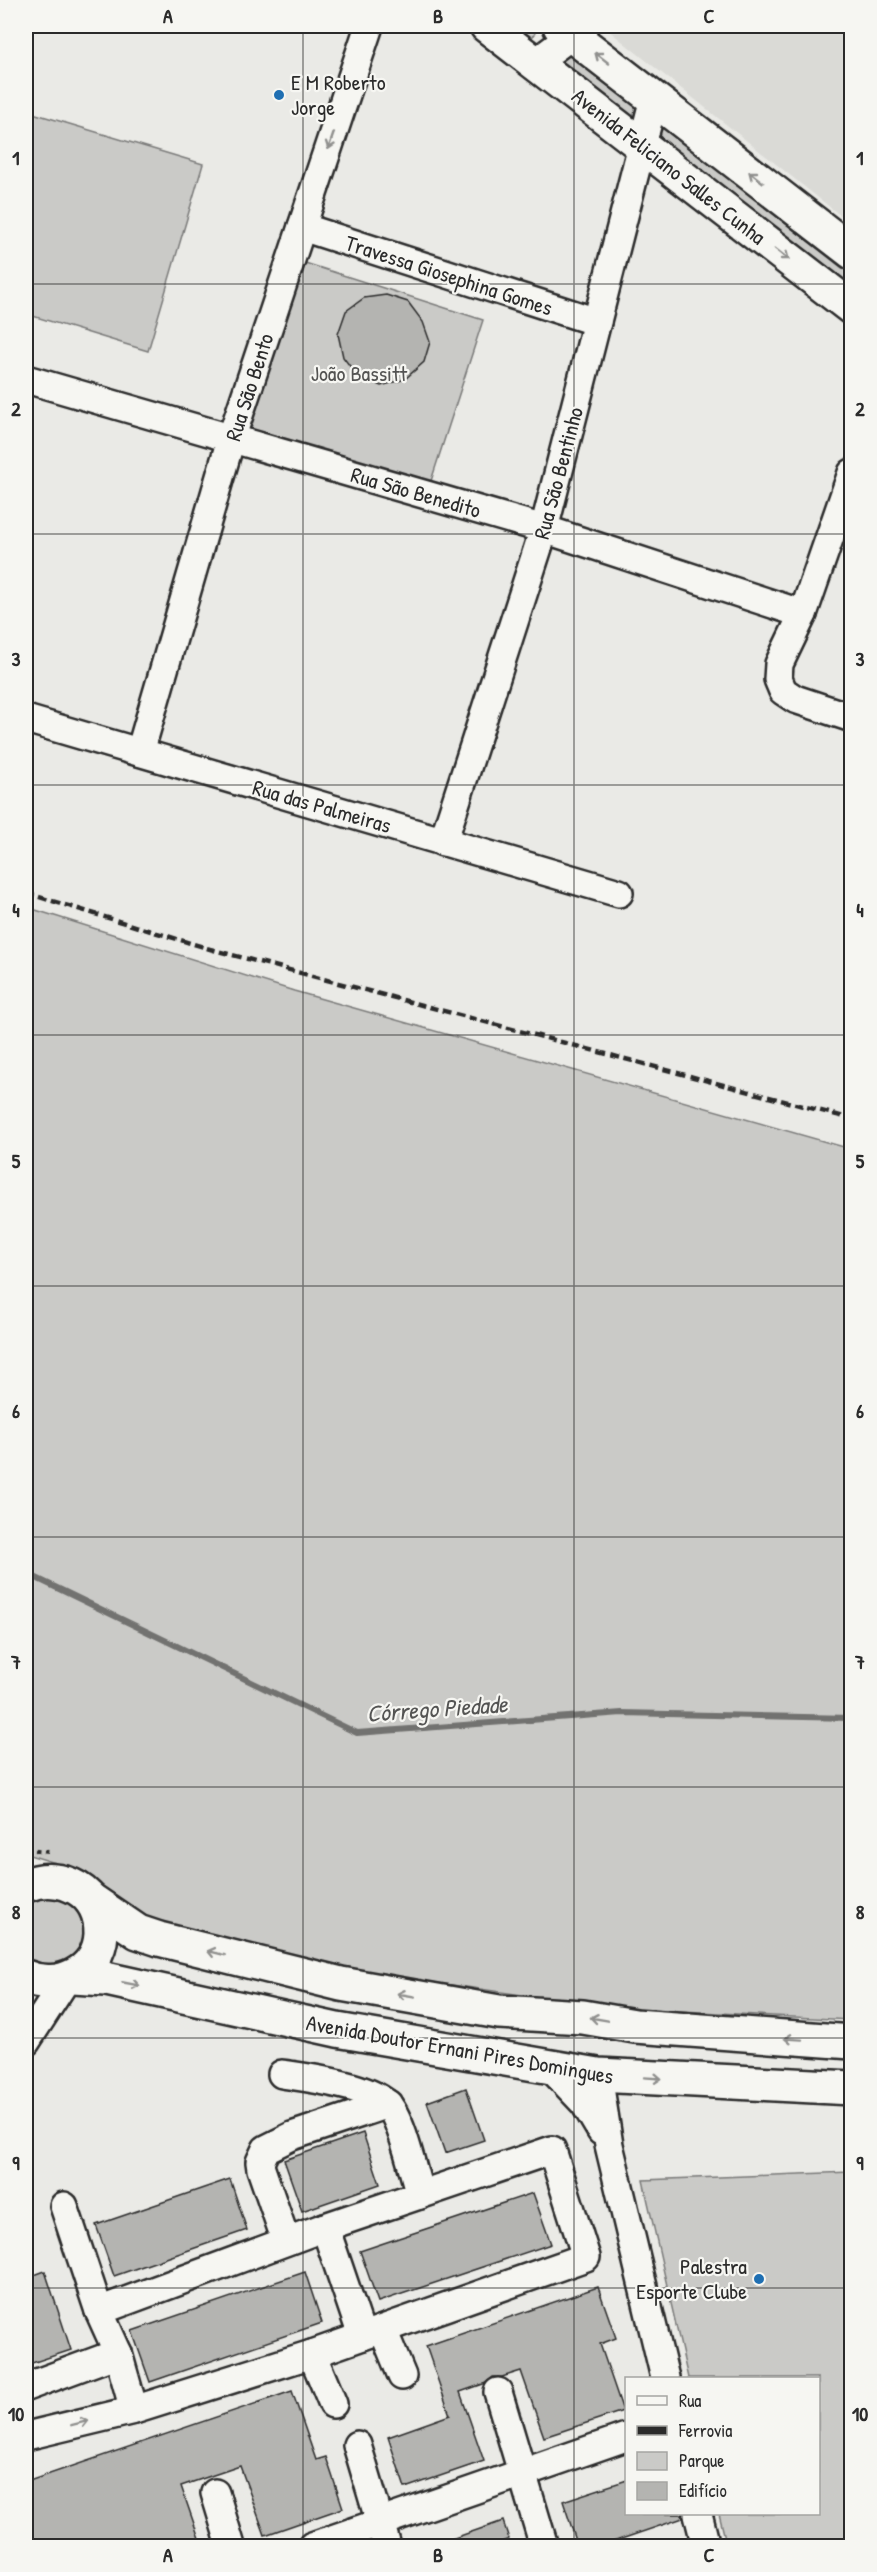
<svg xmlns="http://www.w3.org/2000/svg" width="877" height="2572" font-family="'Patrick Hand',sans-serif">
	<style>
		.built { fill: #dadad6 }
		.green { fill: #cacac7; stroke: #7a7a79; stroke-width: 1.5 }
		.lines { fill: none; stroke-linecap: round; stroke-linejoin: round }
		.stream { stroke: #727270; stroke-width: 6 }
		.building { fill: #b4b4b1; stroke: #2b2b2b; stroke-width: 1.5 }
		.minor-casing { stroke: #2b2b2b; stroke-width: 32 }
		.major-casing { stroke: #2b2b2b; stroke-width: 38 }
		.path { stroke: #2b2b2b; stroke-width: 4; stroke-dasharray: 4.5 4.5; stroke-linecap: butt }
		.minor { stroke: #f6f6f2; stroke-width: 27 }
		.major { stroke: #f6f6f2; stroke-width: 33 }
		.rail { stroke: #2b2b2b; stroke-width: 4.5; stroke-dasharray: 9 4.5; stroke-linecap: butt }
		.oneway { stroke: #90908e }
		.grid { fill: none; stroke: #2b2b2b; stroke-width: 1.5; stroke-opacity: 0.55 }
		.poi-dot { fill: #1f6fb2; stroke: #f6f6f2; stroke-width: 2 }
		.labels { text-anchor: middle; stroke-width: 4.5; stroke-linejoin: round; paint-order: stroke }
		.poi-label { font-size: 22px; fill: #2b2b2b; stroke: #f6f6f2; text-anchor: start }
		.street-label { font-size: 22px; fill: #2b2b2b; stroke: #f6f6f2 }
		.park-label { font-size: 22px; fill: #535352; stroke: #f6f6f2 }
		.water-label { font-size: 24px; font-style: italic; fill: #545453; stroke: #f6f6f2 }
		.neatline { fill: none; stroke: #2b2b2b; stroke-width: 2 }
		.grid-label { font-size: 20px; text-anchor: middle; font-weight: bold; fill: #2b2b2b }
	</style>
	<rect width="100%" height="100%" fill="#eaeae6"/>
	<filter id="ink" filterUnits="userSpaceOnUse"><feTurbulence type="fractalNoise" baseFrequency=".0167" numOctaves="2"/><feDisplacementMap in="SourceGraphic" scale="12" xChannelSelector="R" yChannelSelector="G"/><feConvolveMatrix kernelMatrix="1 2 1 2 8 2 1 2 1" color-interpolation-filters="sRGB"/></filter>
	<g filter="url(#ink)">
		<!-- built -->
		<polygon class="built" points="603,26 851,26 851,224"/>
		<!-- green -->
		<g class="green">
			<polygon points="506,26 532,26 535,34 528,41"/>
			<polygon points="567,49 638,109 636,119 630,119 557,62"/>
			<polygon points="26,111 203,164 148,351 26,314"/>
			<polygon points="665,128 851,275 851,300 652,146 657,132"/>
			<polygon points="299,261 483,320 430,484 242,433"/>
			<polygon points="26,907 294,991 851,1149 851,2020 607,2007 354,1971 148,1919 59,1864 26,1854"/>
			<polygon points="32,1887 89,1907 80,1966 26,1971 26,1890"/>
			<polygon points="851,2172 851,2546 727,2546 719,2514 818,2514 818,2378 688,2378 643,2180"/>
		</g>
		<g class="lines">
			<!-- stream -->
			<polyline class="stream" points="26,1573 357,1733 622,1713 852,1718"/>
		</g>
		<!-- building -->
		<g class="building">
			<polygon points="386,295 408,302 423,322 430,342 424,362 405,379 381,386 358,377 343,357 338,334 346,311 364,298"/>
			<polygon points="466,2088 484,2140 445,2153 427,2102"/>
			<polygon points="363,2133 380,2184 302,2211 284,2160"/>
			<polygon points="230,2179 247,2230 114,2276 96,2225"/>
			<polygon points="533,2193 551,2244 378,2302 360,2251"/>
			<polygon points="45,2271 71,2350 26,2365 26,2278"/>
			<polygon points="305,2272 322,2323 150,2382 132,2331"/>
			<polygon points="598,2287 616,2338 600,2344 623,2411 544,2437 521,2371 502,2377 493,2377 486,2383 460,2392 484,2461 405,2488 388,2437 450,2415 426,2346"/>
			<polygon points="292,2391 316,2460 326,2457 343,2508 265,2535 240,2466 181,2486 202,2547 26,2547 26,2482"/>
			<polygon points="627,2480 627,2514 683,2514 683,2518 598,2547 578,2547 563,2501"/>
			<polygon points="503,2521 509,2539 489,2547 437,2547 437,2544"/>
		</g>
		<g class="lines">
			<defs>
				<g id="minor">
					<polyline points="536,62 584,26"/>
					<polyline points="302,227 597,322"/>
					<polyline points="26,379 544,529 803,614"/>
					<polyline points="852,473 803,614 779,664 778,679 783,691 795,699 852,718"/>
					<polyline points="26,719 619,893"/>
					<polyline points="140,752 231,439 369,26"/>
					<polyline points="443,842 544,529 654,98"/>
					<polyline points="26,2042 66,1980"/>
					<polyline points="550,2067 585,2104 601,2131"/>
					<path d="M282,2074C309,2078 366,2085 387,2104C401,2116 414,2175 420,2195"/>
					<polyline points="598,2075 609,2145 665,2378"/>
					<polyline points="64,2206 99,2311 118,2353 134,2410"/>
					<polyline points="325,2227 362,2336"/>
					<polyline points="286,2241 261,2169 260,2162 266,2149 292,2136 388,2104"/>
					<polyline points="383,2330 402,2376"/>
					<polyline points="312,2354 333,2404"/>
					<polyline points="26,2387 118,2353"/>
					<polyline points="498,2392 544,2546"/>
					<polyline points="26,2436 134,2410 312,2354 586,2257 552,2150 325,2227 99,2311"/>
					<polyline points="357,2445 387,2546"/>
					<polyline points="215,2493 231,2546"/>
					<polyline points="698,2514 706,2546"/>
					<polyline points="312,2546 626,2437"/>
				</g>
				<g id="major">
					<polyline points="487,26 852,308"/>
					<polyline points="560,26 852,252"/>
					<path d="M26,1885C61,1871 102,1891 101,1934C99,1972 58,1991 26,1977"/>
					<polyline points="91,1900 138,1932 159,1939 341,1984 499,2012 583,2017 635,2026 852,2042"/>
					<polyline points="73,1977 106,1979 337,2030 598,2075 852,2088"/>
				</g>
			</defs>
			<!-- minor casing -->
			<use href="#minor" class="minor-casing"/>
			<!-- major casing -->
			<use href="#major" class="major-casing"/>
			<!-- path -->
			<polyline class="path" points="26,1850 49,1852"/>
			<!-- minor -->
			<use href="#minor" class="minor"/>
			<!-- major -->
			<use href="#major" class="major"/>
			<!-- rail -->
			<polyline class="rail" points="26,893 210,949 852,1119"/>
		</g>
		<!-- one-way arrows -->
		<defs><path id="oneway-shaft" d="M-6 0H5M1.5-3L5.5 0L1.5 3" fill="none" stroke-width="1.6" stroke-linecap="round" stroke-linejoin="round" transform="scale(1.5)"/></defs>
		<g class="oneway">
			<use href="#oneway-shaft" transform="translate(602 58) rotate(-142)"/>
			<use href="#oneway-shaft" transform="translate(331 141) rotate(109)"/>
			<use href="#oneway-shaft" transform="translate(756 177) rotate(-142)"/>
			<use href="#oneway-shaft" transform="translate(782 254) rotate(38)"/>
			<use href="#oneway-shaft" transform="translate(216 1953) rotate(-166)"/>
			<use href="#oneway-shaft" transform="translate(131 1984) rotate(11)"/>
			<use href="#oneway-shaft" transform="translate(406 1995) rotate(-170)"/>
			<use href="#oneway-shaft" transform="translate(599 2019) rotate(-170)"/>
			<use href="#oneway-shaft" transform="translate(793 2039) rotate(-176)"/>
			<use href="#oneway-shaft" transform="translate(653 2078) rotate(4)"/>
			<use href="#oneway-shaft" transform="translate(80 2423) rotate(-14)"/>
		</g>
	</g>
	<!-- grid -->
	<path class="grid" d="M303,26V2546M574,26V2546M26,284H852M26,534H852M26,785H852M26,1035H852M26,1286H852M26,1537H852M26,1787H852M26,2038H852M26,2288H852"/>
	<!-- markers -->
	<g class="poi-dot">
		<circle cx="279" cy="95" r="6"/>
		<circle cx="759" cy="2279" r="6"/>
	</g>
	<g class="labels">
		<!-- poi labels -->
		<g class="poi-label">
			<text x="291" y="90">E M Roberto<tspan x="291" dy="25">Jorge</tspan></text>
			<text x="747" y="2274" text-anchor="end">Palestra<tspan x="747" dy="25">Esporte Clube</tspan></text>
		</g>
		<!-- street labels -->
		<g class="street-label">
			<text transform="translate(669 166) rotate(38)" y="8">Avenida Feliciano Salles Cunha</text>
			<text transform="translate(449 275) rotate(18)" y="8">Travessa Giosephina Gomes</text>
			<text transform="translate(249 387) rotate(-72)" y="8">Rua São Bento</text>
			<text transform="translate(558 473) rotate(-75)" y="8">Rua São Bentinho</text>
			<text transform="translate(416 492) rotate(16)" y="8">Rua São Benedito</text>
			<text transform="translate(322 806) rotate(16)" y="8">Rua das Palmeiras</text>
			<text transform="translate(460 2049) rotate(10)" y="8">Avenida Doutor Ernani Pires Domingues</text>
		</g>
		<!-- park labels -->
		<g class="park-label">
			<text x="359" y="381">João Bassitt</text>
		</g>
		<!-- water labels -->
		<g class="water-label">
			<text transform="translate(437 1709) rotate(-4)" y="8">Córrego Piedade</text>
		</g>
	</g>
	<!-- margin -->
	<rect width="877" height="2572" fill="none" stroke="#f6f6f2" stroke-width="66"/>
	<!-- legend -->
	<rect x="625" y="2377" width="195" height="138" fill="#f6f6f2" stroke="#a5a5a2" stroke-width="1.5"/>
	<rect x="637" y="2396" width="30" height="9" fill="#f6f6f2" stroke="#a5a5a2" stroke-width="1.5"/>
	<text x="679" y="2407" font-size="18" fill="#2b2b2b">Rua</text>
	<rect x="637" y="2426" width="30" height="9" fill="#2b2b2b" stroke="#a5a5a2" stroke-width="1.5"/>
	<text x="679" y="2437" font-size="18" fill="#2b2b2b">Ferrovia</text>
	<rect x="637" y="2452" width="30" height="18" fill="#cacac7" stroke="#a5a5a2" stroke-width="1.5"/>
	<text x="679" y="2467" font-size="18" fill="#2b2b2b">Parque</text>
	<rect x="637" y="2482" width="30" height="18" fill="#b4b4b1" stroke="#a5a5a2" stroke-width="1.5"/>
	<text x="679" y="2497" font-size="18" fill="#2b2b2b">Edifício</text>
	<rect x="33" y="33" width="811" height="2506" class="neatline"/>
	<g class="grid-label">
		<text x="168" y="23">A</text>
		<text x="438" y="23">B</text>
		<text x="709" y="23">C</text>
		<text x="16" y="165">1</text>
		<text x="860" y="165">1</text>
		<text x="16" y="416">2</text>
		<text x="860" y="416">2</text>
		<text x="16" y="666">3</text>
		<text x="860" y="666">3</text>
		<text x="16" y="917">4</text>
		<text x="860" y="917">4</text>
		<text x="16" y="1168">5</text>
		<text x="860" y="1168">5</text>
		<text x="16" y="1418">6</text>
		<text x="860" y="1418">6</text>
		<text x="16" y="1669">7</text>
		<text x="860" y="1669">7</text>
		<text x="16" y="1919">8</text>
		<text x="860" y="1919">8</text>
		<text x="16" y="2170">9</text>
		<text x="860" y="2170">9</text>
		<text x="16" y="2421">10</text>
		<text x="860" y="2421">10</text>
		<text x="168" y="2562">A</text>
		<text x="438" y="2562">B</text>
		<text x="709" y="2562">C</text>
	</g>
</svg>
